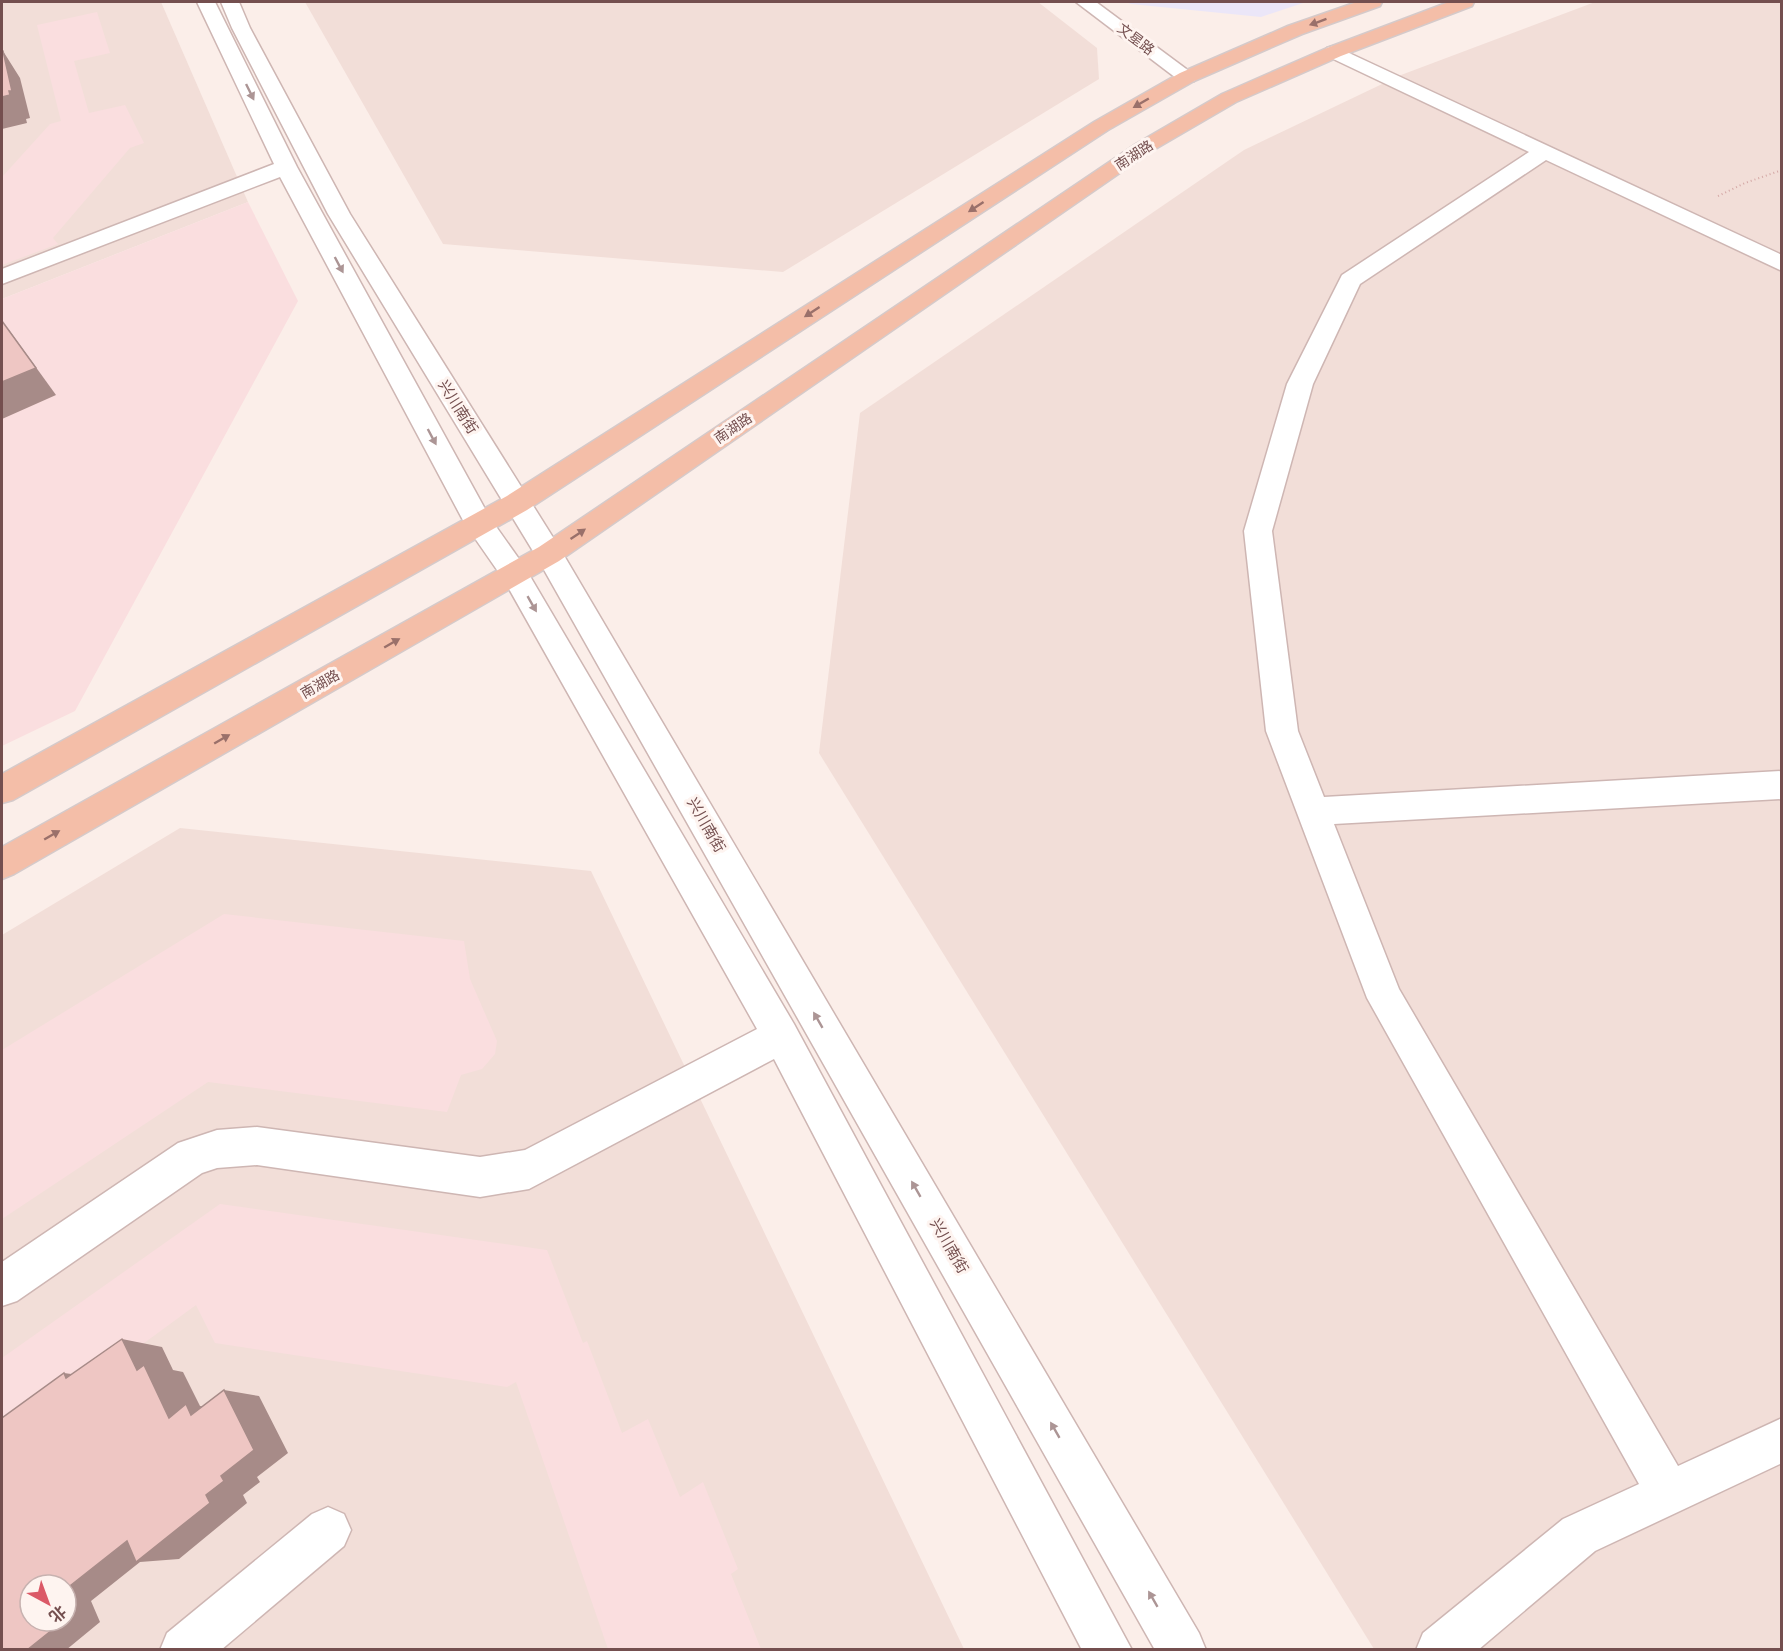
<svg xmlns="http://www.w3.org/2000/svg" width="1783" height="1651" font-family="'Nunito Sans','Noto Sans SC',sans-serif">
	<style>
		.residential { fill: #f2ded8; fill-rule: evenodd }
		.commercial { fill: #fadedf }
		.education { fill: #ebe6f8 }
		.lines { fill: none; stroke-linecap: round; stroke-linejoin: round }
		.minor-casing { stroke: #ceb6b3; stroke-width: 3 }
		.major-casing { stroke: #d5caca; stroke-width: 3 }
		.path { stroke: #d4a8a6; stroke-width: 2; stroke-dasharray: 1 3; stroke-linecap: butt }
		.minor { fill: #fff; fill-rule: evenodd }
		.major { fill: #f4bea8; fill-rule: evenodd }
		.shaded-wall { fill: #a78b88 }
		.building { fill: #eec6c3; stroke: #a78b88; stroke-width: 1.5 }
		.oneway { fill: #9a706a }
		.oneway2 { fill: #ac9595 }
		.labels { text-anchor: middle; stroke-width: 6; stroke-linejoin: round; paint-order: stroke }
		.far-street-label { font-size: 14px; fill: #744f4f; stroke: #fef4f0 }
		.street-label { font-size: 15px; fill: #744f4f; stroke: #fef4f0 }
	</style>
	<rect width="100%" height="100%" fill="#fbeee9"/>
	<!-- residential -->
	<g class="residential">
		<polygon points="2,2 161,2 248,202 2,299"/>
		<polygon points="305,2 1038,2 1097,48 1099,79 783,272 443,244"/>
		<polygon points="1595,2 1781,2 1781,1649 1374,1649 819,753 860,413 1244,150 1401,75"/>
		<path d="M180,828L591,871L964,1649H2V935ZM30,1585H66V1621H30Z"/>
	</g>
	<!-- commercial -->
	<g class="commercial">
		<polygon points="97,12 110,53 74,61 89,113 125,105 144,143 130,148 53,238 58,244 2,265 2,177 50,124 61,121 37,25"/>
		<polygon points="248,202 298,301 75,711 2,746 2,299"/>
		<polygon points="224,914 464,941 470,979 497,1041 495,1054 482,1069 461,1075 447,1112 208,1082 2,1219 2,1050"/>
		<polygon points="220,1204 547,1250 583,1343 587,1341 622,1433 648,1419 680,1497 703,1482 738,1569 731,1574 761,1649 608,1649 516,1382 507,1387 215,1343 196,1305 2,1447 2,1358"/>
	</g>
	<!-- education -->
	<polygon class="education" points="1126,2 1306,2 1261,17 1131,4"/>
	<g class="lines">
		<defs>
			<g id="minor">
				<polygon points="197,2 215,2 297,167 490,518 524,566 794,1024 1132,1650 1082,1650 774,1059 529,1189 480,1197 257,1165 217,1168 202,1173 17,1301 2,1306 2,1262 178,1143 217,1130 257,1127 480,1157 525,1150 757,1029 504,580 465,524 280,177 2,284 2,269 274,164"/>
				<polygon points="221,2 239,2 250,28 350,214 559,547 1199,1633 1206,1650 1155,1650 539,561 328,214 232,28"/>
				<polygon points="1076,2 1096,2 1197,77 1194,81 1180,81"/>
				<polygon points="1334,46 1782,255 1782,271 1546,160 1360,284 1313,384 1272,531 1298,731 1324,797 1782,771 1782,799 1334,824 1399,989 1678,1466 1782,1418 1782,1463 1595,1551 1478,1650 1416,1650 1423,1633 1563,1519 1639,1484 1367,998 1266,731 1244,531 1287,384 1342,275 1529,152 1327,56 1324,52 1327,48"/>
				<polygon points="328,1507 344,1514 351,1530 344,1546 221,1650 160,1650 167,1633 312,1514"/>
			</g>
			<g id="major">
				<polygon points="1357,2 1382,2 1380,6 1302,34 1194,81 1108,130 527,510 13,800 2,803 2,774 507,496 1094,122 1180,73 1288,26"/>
				<polygon points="1449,2 1474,2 1472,6 1341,56 1236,102 1150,152 559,561 14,874 2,879 2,847 539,547 1136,144 1222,94 1327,48"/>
			</g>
		</defs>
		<!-- minor casing -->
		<use href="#minor" class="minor-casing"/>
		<!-- major casing -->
		<use href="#major" class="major-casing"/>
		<!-- path -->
		<polyline class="path" points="1718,196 1745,183 1782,170"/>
		<!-- minor -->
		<use href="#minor" class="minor"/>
		<!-- major -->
		<use href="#major" class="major"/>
	</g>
	<!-- shaded-wall -->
	<g class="shaded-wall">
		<polygon points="3,51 20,78 30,118 26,119 27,123 2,129"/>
		<polygon points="9,330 56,395 2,419 2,382"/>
		<polygon points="122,1339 162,1347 173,1370 183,1372 200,1406 223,1410 228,1420 169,1418 137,1370"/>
		<polygon points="64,1373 107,1379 66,1378"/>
		<polygon points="224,1390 259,1396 288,1453 257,1477 260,1482 243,1495 247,1503 179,1559 140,1562 91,1601 100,1622 66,1650 27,1650 48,1621 66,1621 66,1589 127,1541 206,1495 221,1476"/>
	</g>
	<!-- building -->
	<g class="building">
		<polygon points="2,51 3,51 12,91 9,91 10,95 2,97"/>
		<polygon points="2,321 36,368 2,382"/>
		<polygon points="122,1339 137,1370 144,1365 169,1418 186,1404 191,1415 224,1390 254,1450 221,1476 224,1481 206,1495 210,1503 136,1562 127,1541 66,1589 66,1585 30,1585 30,1621 48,1621 52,1630 27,1650 2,1650 2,1418 64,1373 66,1378"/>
	</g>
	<!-- one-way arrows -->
	<defs><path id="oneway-solid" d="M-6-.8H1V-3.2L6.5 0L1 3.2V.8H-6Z" transform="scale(1.5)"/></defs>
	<g class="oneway">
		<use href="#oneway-solid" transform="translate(1318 22) rotate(160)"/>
		<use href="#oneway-solid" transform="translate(1141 103) rotate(150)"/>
		<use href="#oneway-solid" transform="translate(976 207) rotate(147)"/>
		<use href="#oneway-solid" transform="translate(812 312) rotate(147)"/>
		<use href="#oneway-solid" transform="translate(578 534) rotate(-34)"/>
		<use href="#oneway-solid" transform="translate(392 643) rotate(-30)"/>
		<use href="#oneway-solid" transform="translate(222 739) rotate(-30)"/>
		<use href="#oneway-solid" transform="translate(52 835) rotate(-30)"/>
	</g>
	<g class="oneway2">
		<use href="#oneway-solid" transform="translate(250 92) rotate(64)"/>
		<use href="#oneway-solid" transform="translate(339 265) rotate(62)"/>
		<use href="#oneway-solid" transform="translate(432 437) rotate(62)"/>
		<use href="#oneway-solid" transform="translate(532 604) rotate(60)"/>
		<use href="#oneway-solid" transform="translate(818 1020) rotate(-120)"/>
		<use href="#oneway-solid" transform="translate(916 1189) rotate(-120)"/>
		<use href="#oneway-solid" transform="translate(1055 1430) rotate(-120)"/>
		<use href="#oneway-solid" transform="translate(1153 1599) rotate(-120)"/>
	</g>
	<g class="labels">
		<!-- far-street labels -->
		<g class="far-street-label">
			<text transform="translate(1136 39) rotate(37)" y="5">文星路</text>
			<text transform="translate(1134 155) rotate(-33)" y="5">南湖路</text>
			<text transform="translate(733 428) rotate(-34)" y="5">南湖路</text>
			<text transform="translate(320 684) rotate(-30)" y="5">南湖路</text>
		</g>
		<!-- street labels -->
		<g class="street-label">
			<text transform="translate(458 407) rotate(58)" y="5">兴川南街</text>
			<text transform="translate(706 825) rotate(60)" y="5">兴川南街</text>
			<text transform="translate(949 1246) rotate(60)" y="5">兴川南街</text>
		</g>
	</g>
	<!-- border -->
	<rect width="1783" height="1651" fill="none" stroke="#744f4f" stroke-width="6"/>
	<!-- north arrow -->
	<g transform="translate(48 1603) rotate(139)"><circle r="28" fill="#fef4f0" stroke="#c7b2b0" stroke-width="1.5"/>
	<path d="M0-4.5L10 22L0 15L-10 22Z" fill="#db5967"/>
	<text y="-9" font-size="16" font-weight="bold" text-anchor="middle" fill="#744f4f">北</text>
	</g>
</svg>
